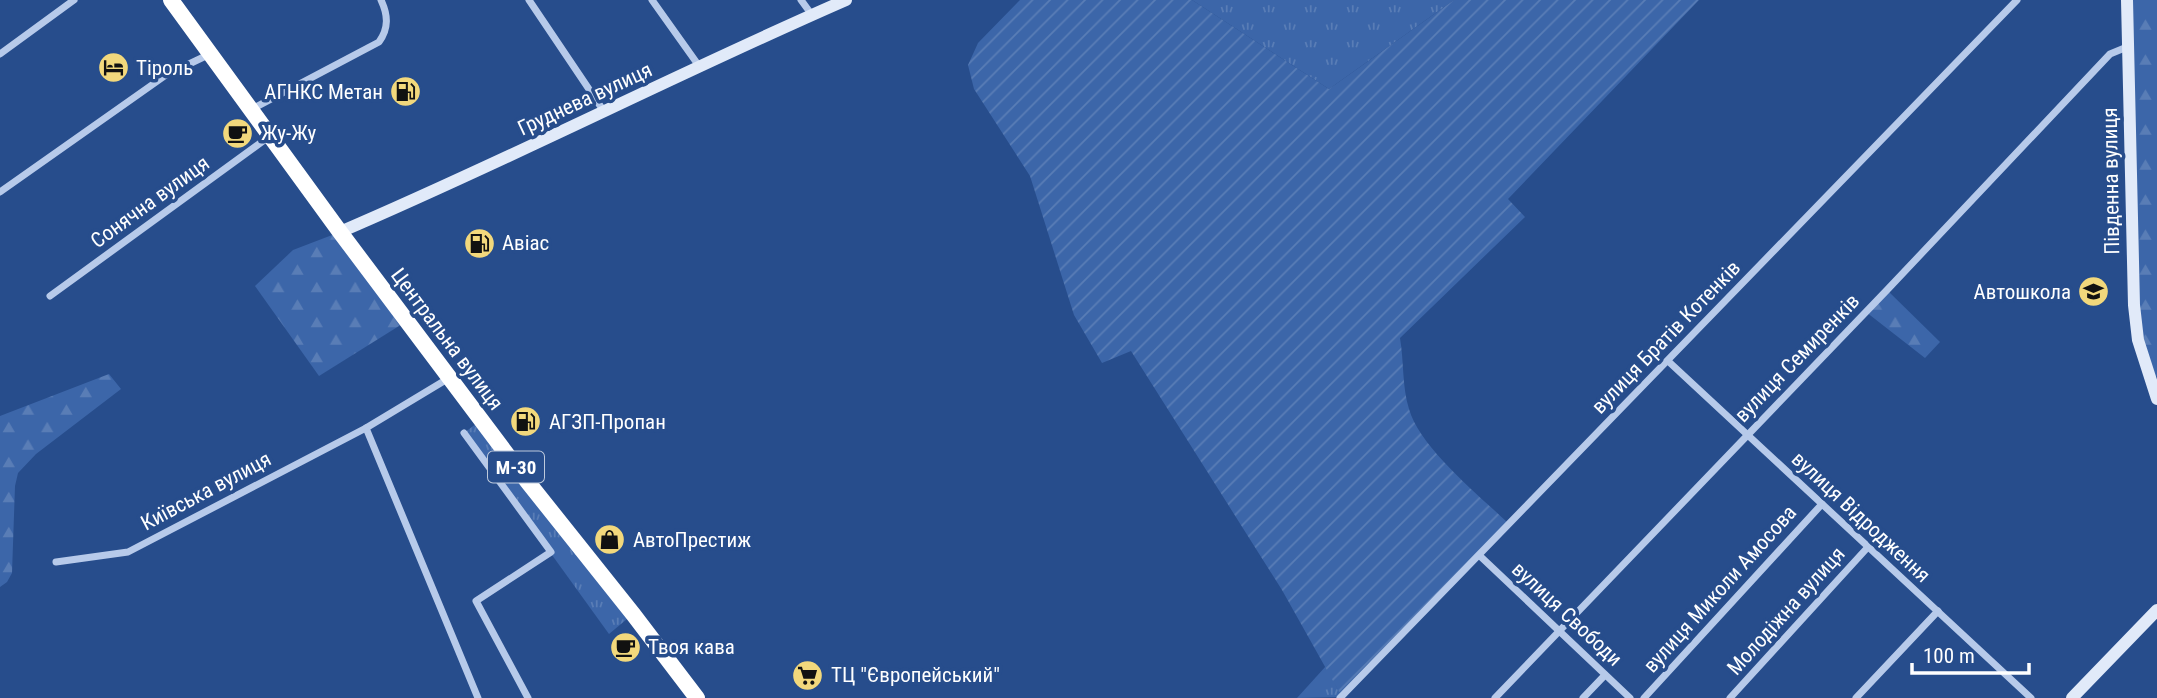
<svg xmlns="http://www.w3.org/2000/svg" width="2157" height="698" font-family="'Roboto Condensed',sans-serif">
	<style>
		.grass { fill: url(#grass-tufts) }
		.forest { fill: url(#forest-firs) }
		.garden { fill: url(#garden-furrows) }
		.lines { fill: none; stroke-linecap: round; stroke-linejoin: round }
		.street { stroke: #b7caea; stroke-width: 7 }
		.secondary { stroke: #e1eaf9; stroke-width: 12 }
		.highway { stroke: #fff; stroke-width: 16 }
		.labels { text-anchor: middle; stroke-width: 7; stroke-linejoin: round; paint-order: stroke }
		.shield { fill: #274d8c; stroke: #becadc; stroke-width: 2 }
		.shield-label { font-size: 19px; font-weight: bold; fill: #fff }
		.poi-label { font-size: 21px; fill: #fff; stroke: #274d8c; text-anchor: start }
		.street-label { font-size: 21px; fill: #fff; stroke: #274d8c }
	</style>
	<defs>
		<pattern id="grass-tufts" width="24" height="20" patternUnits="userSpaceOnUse" patternTransform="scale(1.75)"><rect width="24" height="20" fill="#3c66a9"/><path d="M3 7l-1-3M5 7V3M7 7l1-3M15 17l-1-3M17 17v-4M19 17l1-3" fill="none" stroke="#597db6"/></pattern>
		<pattern id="forest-firs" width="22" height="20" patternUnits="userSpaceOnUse" patternTransform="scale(1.75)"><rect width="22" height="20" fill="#3c66a9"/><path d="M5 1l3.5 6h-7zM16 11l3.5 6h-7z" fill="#597db6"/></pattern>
		<pattern id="garden-furrows" width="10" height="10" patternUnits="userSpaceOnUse" patternTransform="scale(1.75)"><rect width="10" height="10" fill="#3c66a9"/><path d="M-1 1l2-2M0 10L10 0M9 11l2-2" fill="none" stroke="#597db6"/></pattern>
	</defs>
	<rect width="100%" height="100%" fill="#274d8c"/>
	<!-- grass -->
	<g class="grass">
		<polygon points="1192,0 1454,0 1329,89"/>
		<polygon points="481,420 633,614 609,634 464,433"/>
		<polygon points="1326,666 1342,697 1297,698"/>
	</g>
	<!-- forest -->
	<g class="forest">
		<polygon points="2127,0 2157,0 2157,376 2151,383 2138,340"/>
		<polygon points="340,232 407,321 319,376 255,286 293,250"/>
		<polygon points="1887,290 1940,342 1925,358 1866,312"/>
		<polygon points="109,374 121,389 36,454 18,473 15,486 12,573 7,582 0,587 0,416"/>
	</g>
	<!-- garden -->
	<path class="garden" d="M1020,0H1192L1329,89L1454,0H1699L1508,199L1525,217L1400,338C1404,361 1402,387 1409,409C1420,448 1480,496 1509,524L1342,697L1282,590L1131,351L1102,363L1074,315L1030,176L974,89L968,65L978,43Z"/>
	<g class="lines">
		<!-- street -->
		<g class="street">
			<polyline points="529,0 603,110"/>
			<polyline points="652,0 699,66"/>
			<polyline points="801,0 812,15"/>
			<polyline points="0,54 74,0"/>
			<path d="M252,109L379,42C389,28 388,15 381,0"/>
			<polyline points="0,192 166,75 210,54"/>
			<polyline points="50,296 270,136"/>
			<polyline points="1668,361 2031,698"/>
			<polyline points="366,428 478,698"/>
			<polyline points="464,433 551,552 476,601 528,698"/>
			<polyline points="1480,556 1630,698"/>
			<polyline points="56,562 128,552 366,428 449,378"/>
			<polyline points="1340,698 2017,0"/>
			<polyline points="1495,698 1887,290 2110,54 2127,47"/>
			<polyline points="1583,698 1605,675"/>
			<polyline points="1644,698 1822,504"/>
			<polyline points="1730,698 1868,547"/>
			<polyline points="1856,698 1938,611"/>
		</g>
		<!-- secondary -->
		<g class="secondary">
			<polyline points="2127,0 2134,305 2138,340 2157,399"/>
			<path d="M340,232C511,159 676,74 846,0"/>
			<polyline points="2072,698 2157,610"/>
		</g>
		<!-- highway -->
		<polyline class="highway" points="171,0 340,232 527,481 633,614 697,698"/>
	</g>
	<!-- icons -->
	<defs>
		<symbol id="hotel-disc" viewBox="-11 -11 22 22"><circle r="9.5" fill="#f2d87c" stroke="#274d8c"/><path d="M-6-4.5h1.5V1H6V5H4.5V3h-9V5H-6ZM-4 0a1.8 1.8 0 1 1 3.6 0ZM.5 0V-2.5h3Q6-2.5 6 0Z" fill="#111"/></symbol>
		<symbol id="fuel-disc" viewBox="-11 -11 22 22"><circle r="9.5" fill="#f2d87c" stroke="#274d8c"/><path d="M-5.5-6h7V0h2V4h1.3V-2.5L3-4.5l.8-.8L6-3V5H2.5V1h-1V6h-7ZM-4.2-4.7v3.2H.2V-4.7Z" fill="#111"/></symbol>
		<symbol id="cafe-disc" viewBox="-11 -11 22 22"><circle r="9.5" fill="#f2d87c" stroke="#274d8c"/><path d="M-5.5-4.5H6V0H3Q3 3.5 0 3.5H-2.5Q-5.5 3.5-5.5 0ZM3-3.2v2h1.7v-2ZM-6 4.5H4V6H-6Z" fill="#111"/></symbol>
		<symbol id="school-disc" viewBox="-11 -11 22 22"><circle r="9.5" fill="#f2d87c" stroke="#274d8c"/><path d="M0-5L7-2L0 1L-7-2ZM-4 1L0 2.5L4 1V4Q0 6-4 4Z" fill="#111"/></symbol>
		<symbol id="shop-disc" viewBox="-11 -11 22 22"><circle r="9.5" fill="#f2d87c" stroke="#274d8c"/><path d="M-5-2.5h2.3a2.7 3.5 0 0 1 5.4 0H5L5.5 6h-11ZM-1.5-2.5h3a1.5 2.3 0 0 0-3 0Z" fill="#111"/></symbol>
		<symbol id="supermarket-disc" viewBox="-11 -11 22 22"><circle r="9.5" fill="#f2d87c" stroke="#274d8c"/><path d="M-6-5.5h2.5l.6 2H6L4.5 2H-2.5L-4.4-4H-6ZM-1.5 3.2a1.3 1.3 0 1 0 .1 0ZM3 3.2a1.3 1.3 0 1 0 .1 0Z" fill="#111"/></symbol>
	</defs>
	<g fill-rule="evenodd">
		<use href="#hotel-disc" x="96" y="50" width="35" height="35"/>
		<use href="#fuel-disc" x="388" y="74" width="35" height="35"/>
		<use href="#cafe-disc" x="220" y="116" width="35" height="35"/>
		<use href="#fuel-disc" x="462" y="226" width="35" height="35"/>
		<use href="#school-disc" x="2076" y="274" width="35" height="35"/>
		<use href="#fuel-disc" x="508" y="404" width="35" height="35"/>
		<use href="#shop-disc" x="592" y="522" width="35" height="35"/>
		<use href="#cafe-disc" x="608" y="630" width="35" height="35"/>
		<use href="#supermarket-disc" x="790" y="658" width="35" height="35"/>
	</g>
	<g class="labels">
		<!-- shield labels -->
		<rect class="shield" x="488" y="451.5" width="56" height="31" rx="5"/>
		<g class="shield-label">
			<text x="516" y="474">М-30</text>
		</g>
		<!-- poi labels -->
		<g class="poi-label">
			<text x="136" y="75">Тіроль</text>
			<text x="383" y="99" text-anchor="end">АГНКС Метан</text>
			<text x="261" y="140">Жу-Жу</text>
			<text x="502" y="250">Авіас</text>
			<text x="2071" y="299" text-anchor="end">Автошкола</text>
			<text x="549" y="429">АГЗП-Пропан</text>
			<text x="633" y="547">АвтоПрестиж</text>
			<text x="648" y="654">Твоя кава</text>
			<text x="831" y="682">ТЦ "Європейський"</text>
		</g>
		<!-- street labels -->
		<g class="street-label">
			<text transform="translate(585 99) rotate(-25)" y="7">Груднева вулиця</text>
			<text transform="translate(2111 181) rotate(-91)" y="7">Південна вулиця</text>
			<text transform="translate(150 202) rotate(-36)" y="7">Сонячна вулиця</text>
			<text transform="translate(1666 337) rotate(-46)" y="7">вулиця Братів Котенків</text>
			<text transform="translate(447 339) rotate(53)" y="7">Центральна вулиця</text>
			<text transform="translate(1797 358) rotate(-46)" y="7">вулиця Семиренків</text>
			<text transform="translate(206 491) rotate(-28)" y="7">Київська вулиця</text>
			<text transform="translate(1861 517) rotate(43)" y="7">вулиця Відродження</text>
			<text transform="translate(1720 589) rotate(-48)" y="7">вулиця Миколи Амосова</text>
			<text transform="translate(1786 611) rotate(-48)" y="7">Молодіжна вулиця</text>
			<text transform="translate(1567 614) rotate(43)" y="7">вулиця Свободи</text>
		</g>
	</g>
	<!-- scale -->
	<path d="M1912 663v10h117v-10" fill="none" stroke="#ffffff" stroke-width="3.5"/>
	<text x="1923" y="663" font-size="21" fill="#ffffff" stroke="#274d8c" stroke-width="5" paint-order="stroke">100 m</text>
</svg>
